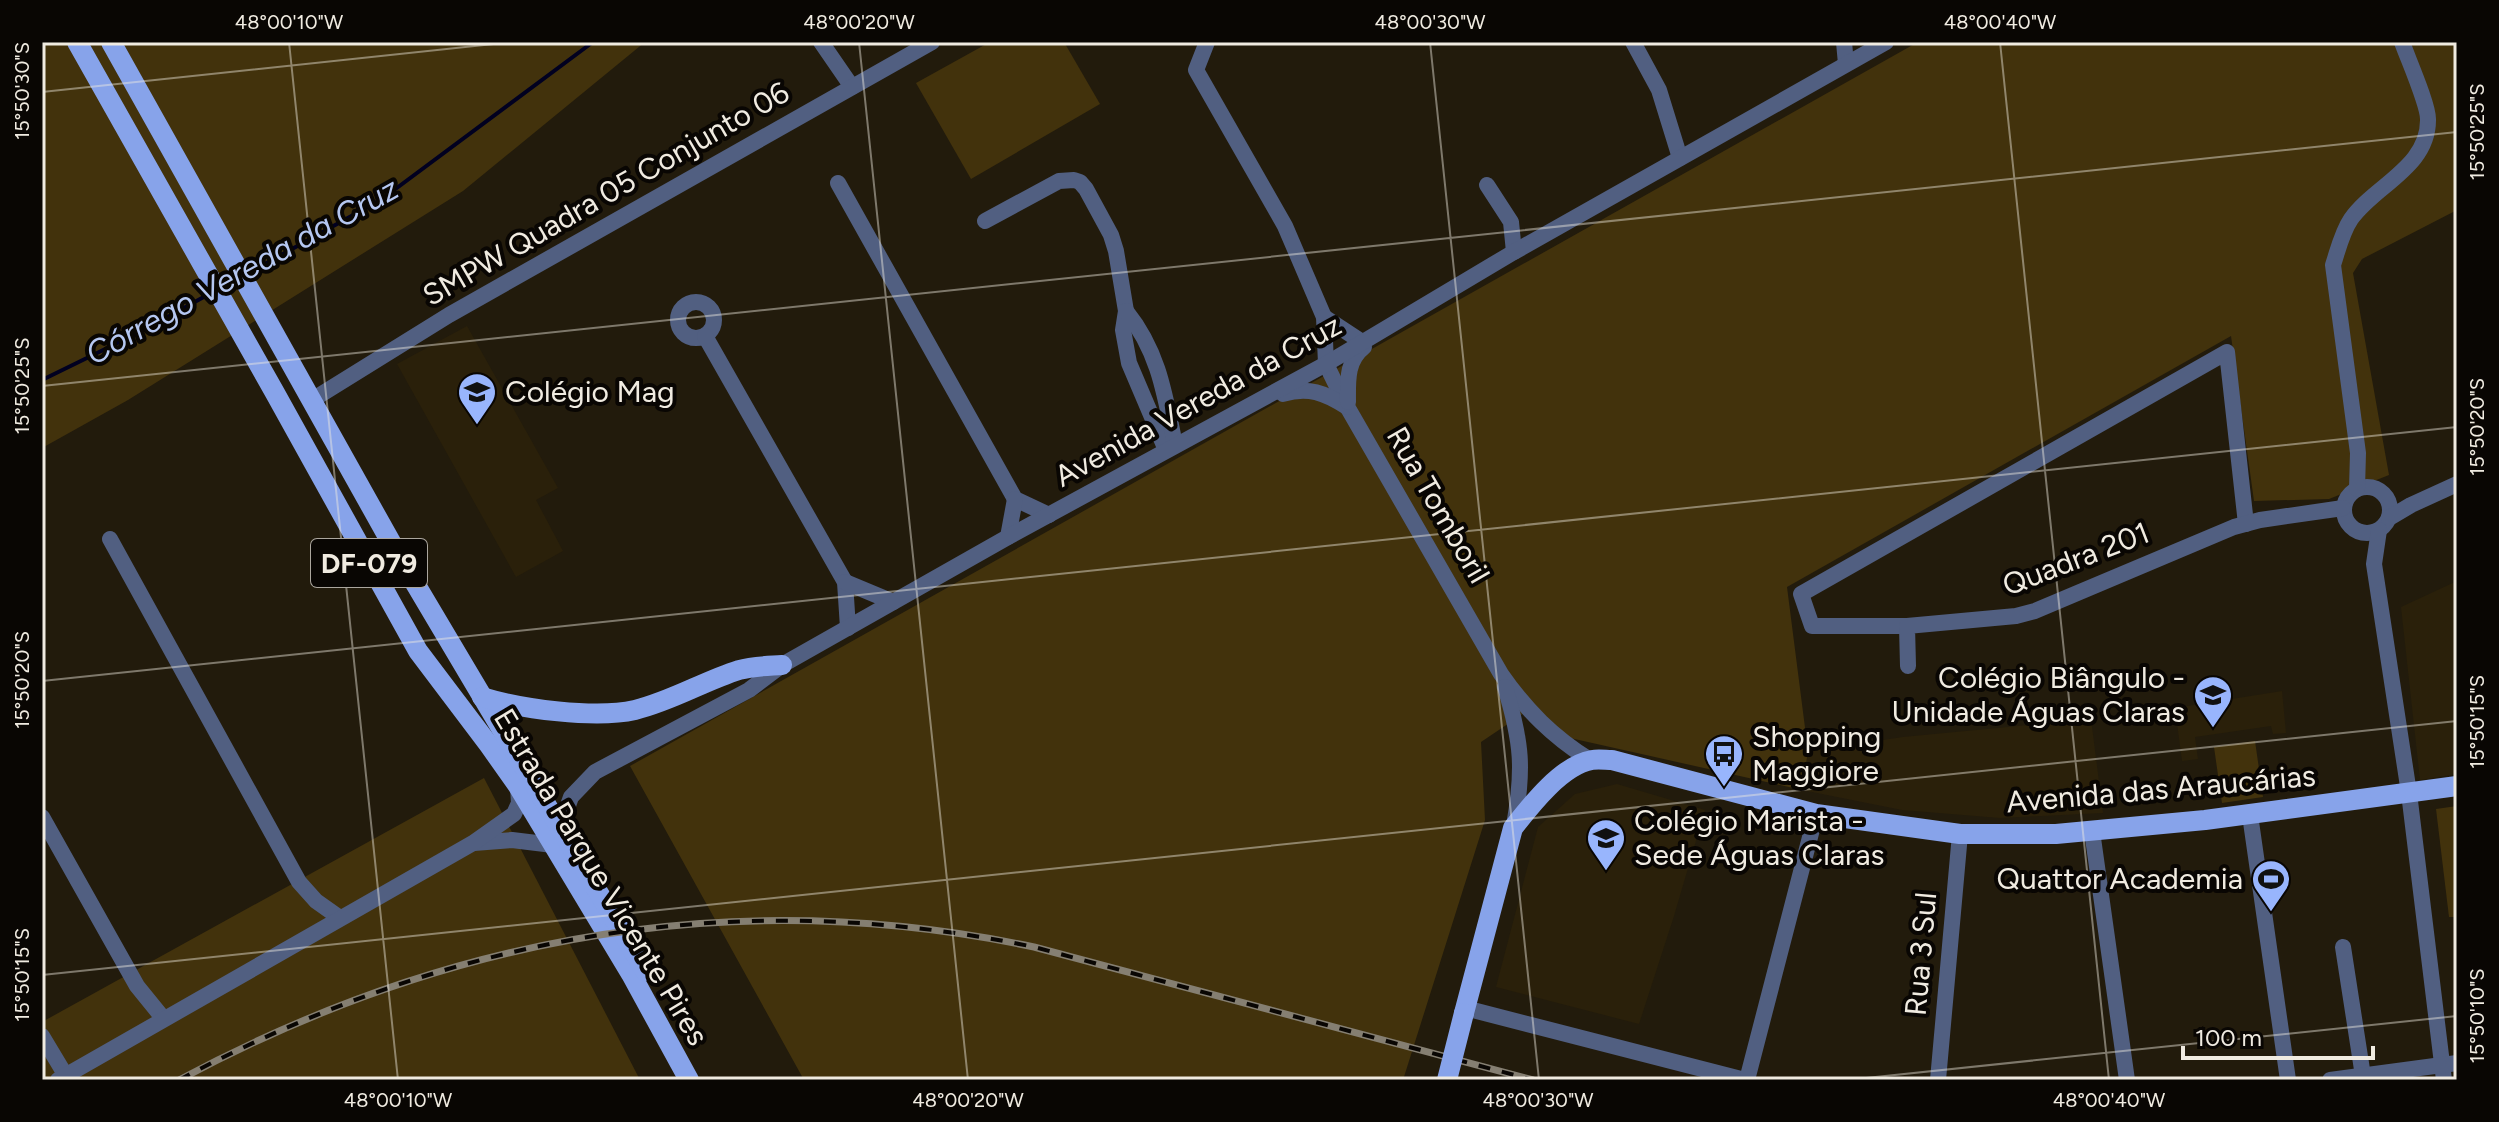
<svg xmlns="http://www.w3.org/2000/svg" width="2499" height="1122" font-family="Figtree,sans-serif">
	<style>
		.built { fill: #2a200a }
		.green { fill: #42320c }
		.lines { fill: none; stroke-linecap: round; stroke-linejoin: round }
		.stream { stroke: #010020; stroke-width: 4 }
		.minor { stroke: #515f81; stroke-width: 16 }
		.major { stroke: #87a3ea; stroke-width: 20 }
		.rail-casing { stroke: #857f72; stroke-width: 7 }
		.rail { stroke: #090603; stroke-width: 4; stroke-dasharray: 12; stroke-linecap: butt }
		.major-bridge { stroke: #87a3ea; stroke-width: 20 }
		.ticks { fill: none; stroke: #f0ebe1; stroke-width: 2; stroke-opacity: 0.45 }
		.labels { text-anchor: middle; stroke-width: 8; stroke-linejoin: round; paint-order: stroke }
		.shield { fill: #090603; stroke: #aba69e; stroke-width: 2 }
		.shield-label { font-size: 28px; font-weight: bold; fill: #f0ebe1 }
		.street-label { font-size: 30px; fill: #f0ebe1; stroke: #090603 }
		.poi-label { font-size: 30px; fill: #f0ebe1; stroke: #090603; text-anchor: start }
		.water-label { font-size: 32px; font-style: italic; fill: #b5c7f1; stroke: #090603 }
		.neatline { fill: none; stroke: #f0ebe1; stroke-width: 3 }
		.ticks-label { font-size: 20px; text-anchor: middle; fill: #f0ebe1 }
	</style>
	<rect width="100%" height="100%" fill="#221b0c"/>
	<!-- built -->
	<g class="built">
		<polygon points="467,326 558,488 536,500 563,551 516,577 397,364"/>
		<polygon points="2457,581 2457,774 2420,780 2401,607"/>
		<polygon points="2282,691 2286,733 2273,734 2271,726 2195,737 2198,759 2182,761 2175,708"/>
		<polygon points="2091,719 2103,813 2000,818 1902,810 1802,790 1808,751 1903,737"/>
		<polygon points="1617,784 1705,810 1674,916 1639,1024 1496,987 1538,827 1575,794"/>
	</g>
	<!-- green -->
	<g class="green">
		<polygon points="42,42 645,42 463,191 128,400 42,448"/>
		<polygon points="990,42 1064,42 1100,104 971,179 916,83"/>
		<polygon points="1918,42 2457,42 2457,210 2362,259 2353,273 2389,475 2329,499 2254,501 2231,336 1787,587 1808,751 1802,790 1570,738 1533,707 1481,742 1485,820 1403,1080 804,1080 630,766"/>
		<polygon points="2255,741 2263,797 2222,803 2214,747"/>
		<polygon points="484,778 640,1080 42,1080 42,1022"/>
		<polygon points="2457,806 2457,917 2449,917 2436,809"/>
	</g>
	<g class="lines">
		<!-- stream -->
		<g class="stream">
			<polyline points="247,274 382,199 593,42"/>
			<polyline points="42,380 142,331 211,293"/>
		</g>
		<!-- minor -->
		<g class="minor">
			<polyline points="821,42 852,87"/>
			<path d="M1207,42L1196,70L1285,226L1324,317L1326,364L1345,403L1501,674C1526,710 1553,737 1590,760"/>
			<polyline points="1633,42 1659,90 1680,158"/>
			<polyline points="1844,42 1846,64"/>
			<polyline points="838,183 1015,499 1049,515"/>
			<polyline points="1487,185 1511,222 1514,252"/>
			<polyline points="985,221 1059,181 1074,180 1080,182 1086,189 1111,235 1116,251 1126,311 1123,330 1129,363 1166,450"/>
			<circle cx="696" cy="320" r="18"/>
			<path d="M1126,311C1159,352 1165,395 1175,445"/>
			<polyline points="1324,317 1362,342"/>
			<polyline points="705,336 845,582 848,628"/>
			<path d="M1283,394C1308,386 1325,393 1347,407"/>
			<polyline points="312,400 449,315 932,42"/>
			<path d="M1348,402C1348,382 1346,361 1364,347"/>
			<circle cx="2367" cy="510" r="23"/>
			<path d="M2357,489L2358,453L2333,265C2338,250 2342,232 2351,219C2375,185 2429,167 2428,119C2428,104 2408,59 2402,42"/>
			<polyline points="2389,518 2411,505 2457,484"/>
			<polyline points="2379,530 2374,564 2409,793 2444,1080"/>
			<polyline points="1008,537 1015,499"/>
			<polyline points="110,539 299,882 316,901 340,918"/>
			<polyline points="845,582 893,602"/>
			<polyline points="1907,626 1812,626 1801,594 2227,352 2246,524"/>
			<polyline points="1908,666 1907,626 2016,616 2035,611 2234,527 2260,520 2343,508"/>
			<path d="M1505,687C1522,743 1524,769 1514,826"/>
			<polyline points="2250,815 2288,1080"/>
			<polyline points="42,817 137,986 163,1018"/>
			<polyline points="560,828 571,797 595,772 749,690 782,665 1008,537 1326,364 1514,252 1886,42"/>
			<polyline points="2092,831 2127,1080"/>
			<polyline points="474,843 512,840 553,845"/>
			<polyline points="2343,947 2363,1076"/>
			<polyline points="1465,1008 1745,1080"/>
			<polyline points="42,1036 66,1076"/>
			<polyline points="58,1080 473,843 514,814 519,803 518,787"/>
			<polyline points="1747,1080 1816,814"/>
			<polyline points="1938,1080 1960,834"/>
			<polyline points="2330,1080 2457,1063"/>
		</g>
		<!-- major -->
		<g class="major">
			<polyline points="77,42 275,393 418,651 489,745 518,786 631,974 689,1080"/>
			<polyline points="111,42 397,553 645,971"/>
			<path d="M482,697C521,709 595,719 635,710C672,701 704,681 739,670C753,666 768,666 782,665"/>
			<path d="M1464,1013L1513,828C1531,805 1562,765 1592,760C1598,759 1606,760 1612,760L1816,814L1960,834H2056L2205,820L2457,786"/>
		</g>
		<defs>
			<path id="rail" d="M179,1080C448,936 733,884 1034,947L1533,1080"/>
		</defs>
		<!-- rail casing -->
		<use href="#rail" class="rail-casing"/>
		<!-- rail -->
		<use href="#rail" class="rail"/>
		<!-- major-bridge -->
		<polyline class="major-bridge" points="1447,1080 1464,1013"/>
	</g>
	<!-- ticks -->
	<path class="ticks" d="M289,42L398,1080M859,42L968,1080M1430,42L1539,1080M2000,42L2109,1080M42,92L513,42M42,386L2457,132M42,681L2457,427M42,975L2457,721M1847,1080L2457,1016"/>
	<!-- icons -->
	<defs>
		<symbol id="school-pin" viewBox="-11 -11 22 30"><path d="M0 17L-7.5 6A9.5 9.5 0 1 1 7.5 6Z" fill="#98b5fd" stroke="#090603"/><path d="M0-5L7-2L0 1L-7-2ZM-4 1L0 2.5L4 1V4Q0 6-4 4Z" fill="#111"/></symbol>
		<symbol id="bus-pin" viewBox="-11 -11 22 30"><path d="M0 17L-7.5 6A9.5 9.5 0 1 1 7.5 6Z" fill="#98b5fd" stroke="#090603"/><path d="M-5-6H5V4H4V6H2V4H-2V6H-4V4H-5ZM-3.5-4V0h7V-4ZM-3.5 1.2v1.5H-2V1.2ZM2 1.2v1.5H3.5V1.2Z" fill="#111"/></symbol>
		<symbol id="stadium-pin" viewBox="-11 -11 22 30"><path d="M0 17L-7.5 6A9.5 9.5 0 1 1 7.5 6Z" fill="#98b5fd" stroke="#090603"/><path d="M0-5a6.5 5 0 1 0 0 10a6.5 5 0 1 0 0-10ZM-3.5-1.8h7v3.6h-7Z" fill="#111"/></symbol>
	</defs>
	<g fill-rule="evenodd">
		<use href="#school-pin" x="455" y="370" width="44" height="60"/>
		<use href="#school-pin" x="2191" y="673" width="44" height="60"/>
		<use href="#bus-pin" x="1702" y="732" width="44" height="60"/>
		<use href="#school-pin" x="1584" y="816" width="44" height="60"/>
		<use href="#stadium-pin" x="2249" y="857" width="44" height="60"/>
	</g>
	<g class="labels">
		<!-- shield labels -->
		<rect class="shield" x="311" y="539" width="116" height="48" rx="6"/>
		<g class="shield-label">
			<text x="369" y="573">DF-079</text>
		</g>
		<!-- street labels -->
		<g class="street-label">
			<text transform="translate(606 194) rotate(-30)" y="10">SMPW Quadra 05 Conjunto 06</text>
			<text transform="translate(1198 401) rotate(-29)" y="10">Avenida Vereda da Cruz</text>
			<text transform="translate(1438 505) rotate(60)" y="10">Rua Tomboril</text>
			<text transform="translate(2076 559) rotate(-21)" y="10">Quadra 201</text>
			<text transform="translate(2161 789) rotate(-5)" y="10">Avenida das Araucárias</text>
			<text transform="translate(601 877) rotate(59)" y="10">Estrada Parque Vicente Pires</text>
			<text transform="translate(1921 954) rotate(-85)" y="10">Rua 3 Sul</text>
		</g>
		<!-- poi labels -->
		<g class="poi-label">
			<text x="505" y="402">Colégio Mag</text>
			<text x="2185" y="688" text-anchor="end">Colégio Biângulo -<tspan x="2185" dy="34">Unidade Águas Claras</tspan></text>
			<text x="1752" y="747">Shopping<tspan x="1752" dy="34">Maggiore</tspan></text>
			<text x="1634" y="831">Colégio Marista -<tspan x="1634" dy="34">Sede Águas Claras</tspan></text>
			<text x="2243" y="889" text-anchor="end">Quattor Academia</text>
		</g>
		<!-- water labels -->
		<g class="water-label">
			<text transform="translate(242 271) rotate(-29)" y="11">Córrego Vereda da Cruz</text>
		</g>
	</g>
	<!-- border -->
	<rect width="2499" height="1122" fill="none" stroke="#090603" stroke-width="88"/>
	<!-- scale -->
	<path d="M2183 1046v12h190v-12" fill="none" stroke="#f0ebe1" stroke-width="4"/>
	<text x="2195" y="1046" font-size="24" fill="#f0ebe1" stroke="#090603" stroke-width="6" paint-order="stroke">100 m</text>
	<rect x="44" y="44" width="2411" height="1034" class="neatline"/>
	<g class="ticks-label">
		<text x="289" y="29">48°00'10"W</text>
		<text x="859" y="29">48°00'20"W</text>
		<text x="1430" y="29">48°00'30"W</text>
		<text x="2000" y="29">48°00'40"W</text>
		<text transform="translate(22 91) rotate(-90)" y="7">15°50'30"S</text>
		<text transform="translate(2477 132) rotate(-90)" y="7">15°50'25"S</text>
		<text transform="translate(22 386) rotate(-90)" y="7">15°50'25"S</text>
		<text transform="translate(2477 427) rotate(-90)" y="7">15°50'20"S</text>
		<text transform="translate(22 680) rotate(-90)" y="7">15°50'20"S</text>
		<text transform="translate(2477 722) rotate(-90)" y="7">15°50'15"S</text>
		<text transform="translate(22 975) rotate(-90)" y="7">15°50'15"S</text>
		<text transform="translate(2477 1016) rotate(-90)" y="7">15°50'10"S</text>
		<text x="398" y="1107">48°00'10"W</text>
		<text x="968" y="1107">48°00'20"W</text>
		<text x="1538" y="1107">48°00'30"W</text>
		<text x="2109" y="1107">48°00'40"W</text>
	</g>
</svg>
